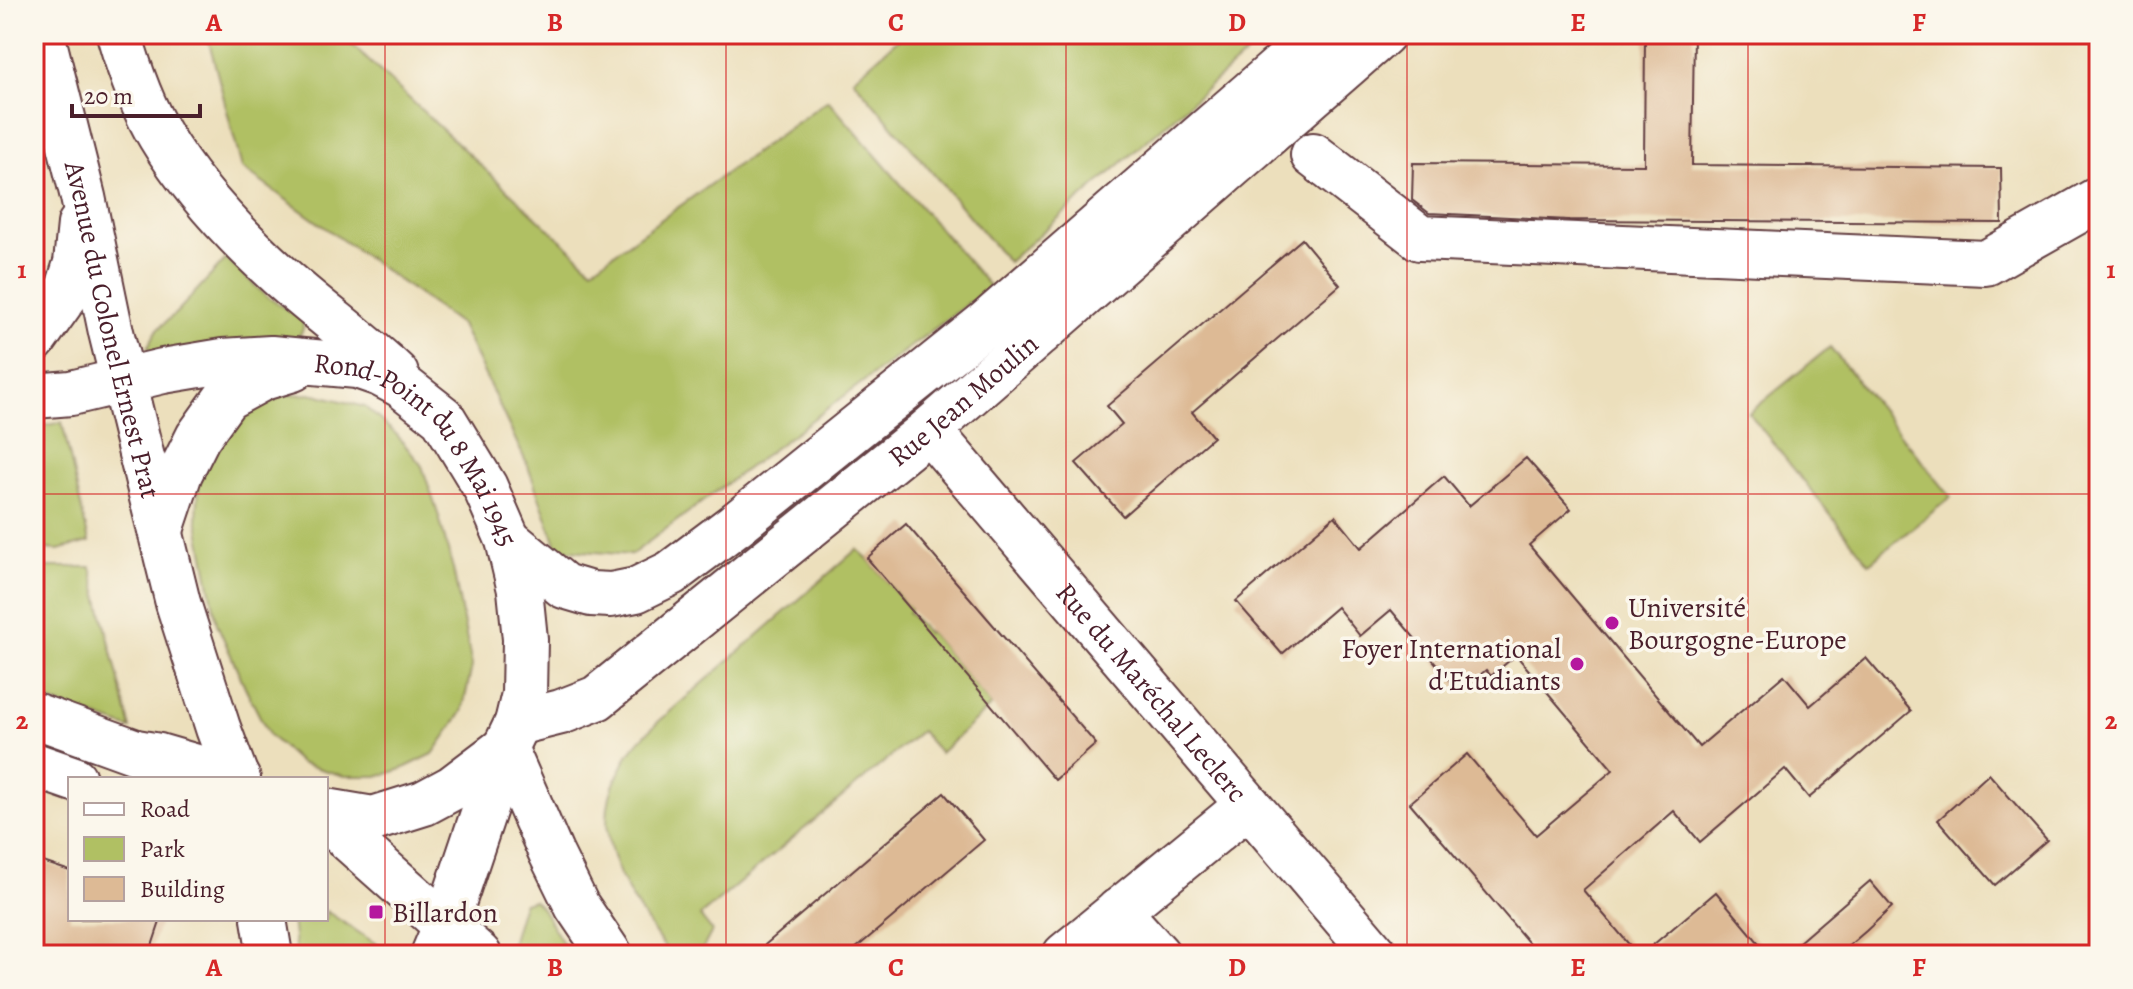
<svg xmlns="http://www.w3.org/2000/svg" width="2133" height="989" font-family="Alegreya,serif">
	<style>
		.green { fill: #b0c063; stroke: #7d7047; stroke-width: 2 }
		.building { fill: #ddba95 }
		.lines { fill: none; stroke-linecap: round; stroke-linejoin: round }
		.minor-casing { stroke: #623c41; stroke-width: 48 }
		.major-casing { stroke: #623c41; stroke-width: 48 }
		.minor { stroke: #fff; stroke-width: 44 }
		.major { stroke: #fff; stroke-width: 44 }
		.grid { fill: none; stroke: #d62828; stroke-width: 2; stroke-opacity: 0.55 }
		.poi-dot { fill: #b5179e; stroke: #fbf7ec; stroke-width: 3 }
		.labels { text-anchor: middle; stroke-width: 7; stroke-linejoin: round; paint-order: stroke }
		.street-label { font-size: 28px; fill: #4a1f2b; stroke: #fbf7ec }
		.poi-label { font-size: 28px; fill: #4a1f2b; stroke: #fbf7ec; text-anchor: start }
		.neatline { fill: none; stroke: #d62828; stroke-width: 3 }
		.grid-label { font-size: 26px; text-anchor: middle; font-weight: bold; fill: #d62828 }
	</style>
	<rect width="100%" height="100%" fill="#fbf7ec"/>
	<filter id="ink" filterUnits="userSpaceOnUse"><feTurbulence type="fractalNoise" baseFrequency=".0125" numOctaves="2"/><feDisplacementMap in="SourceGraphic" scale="16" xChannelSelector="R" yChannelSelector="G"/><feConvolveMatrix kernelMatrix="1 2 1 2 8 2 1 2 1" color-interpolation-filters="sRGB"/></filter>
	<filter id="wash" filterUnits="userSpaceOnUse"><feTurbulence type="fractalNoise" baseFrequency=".006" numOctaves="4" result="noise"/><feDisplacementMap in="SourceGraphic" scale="32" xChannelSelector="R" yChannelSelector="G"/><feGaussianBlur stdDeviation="1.8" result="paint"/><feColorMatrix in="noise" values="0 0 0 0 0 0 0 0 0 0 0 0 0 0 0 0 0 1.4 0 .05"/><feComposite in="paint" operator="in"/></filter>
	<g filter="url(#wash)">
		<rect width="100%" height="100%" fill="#ecdfbc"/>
		<!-- green -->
		<g class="green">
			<polygon points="207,34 340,34 592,269 828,100 990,287 631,555 558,549 527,464 461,325 242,168"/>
			<polygon points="904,34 1269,34 1008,262 853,79"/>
			<polygon points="226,259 266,296 303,320 303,329 298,338 248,341 152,356 148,346 158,329 177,312"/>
			<polygon points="1830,347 1951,497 1869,563 1749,413"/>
			<polygon points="315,394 365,407 397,435 422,466 439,517 453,569 472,666 462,712 433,754 402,769 379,776 344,776 300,763 269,735 246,689 217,624 197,518 199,481 227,422 274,395"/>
			<polygon points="62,422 89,542 58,550 34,548 34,428"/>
			<path d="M857,549L867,558L911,609L908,612L927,633L929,631L992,705L940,753L921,731L700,916L712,931L703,948L696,955H670C633,902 584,839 619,773C623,766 626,757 631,751C638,741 648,732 657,723Z"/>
			<polygon points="34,567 91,567 131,729 34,696"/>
			<polygon points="534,900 541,907 570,955 508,954 523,903"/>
			<polygon points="326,910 326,911 393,955 296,955 292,919 326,919"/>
		</g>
		<g id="blocks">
			<!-- building -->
			<g class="building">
				<polygon points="1645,34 1694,34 1692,165 2001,168 2002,223 1569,220 1429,213 1412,200 1413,163 1644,165"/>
				<polygon points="1302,239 1340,285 1192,412 1213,437 1123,516 1076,463 1122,424 1107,406"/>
				<polygon points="1526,458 1571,509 1529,545 1699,747 1784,675 1810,706 1866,658 1911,711 1809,798 1785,769 1700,842 1674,811 1583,890 1638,955 1539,955 1410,803 1467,754 1536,835 1613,770 1516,655 1491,676 1486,670 1460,692 1391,610 1360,636 1337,607 1282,654 1236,601 1335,516 1361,548 1444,476 1469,506"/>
				<polygon points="906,524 1096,744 1055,780 867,558"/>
				<polygon points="1989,774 2047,840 1995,885 1938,820"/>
				<polygon points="944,793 984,840 848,955 753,955"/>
				<polygon points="34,859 70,871 70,919 161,919 149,955 34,955"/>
				<polygon points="1870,881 1892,907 1866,931 1838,955 1784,955"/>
				<polygon points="1716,892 1769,955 1641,955"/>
			</g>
		</g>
	</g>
	<g filter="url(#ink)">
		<use href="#blocks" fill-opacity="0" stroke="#623c41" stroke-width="2"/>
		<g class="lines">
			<defs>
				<g id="minor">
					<polyline points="1313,155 1420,238 1986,263 2099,199"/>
					<path id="s1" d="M929,430L1376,955"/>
					<polyline points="34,765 74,779"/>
					<polyline points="1118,911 1158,955"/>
					<polyline points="1065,955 1248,805"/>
				</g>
				<g id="major">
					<path id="s2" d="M42,34L83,197L111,332L178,603L218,728L237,779"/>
					<path d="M119,34C129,69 141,105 160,136C191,188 234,234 279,275C317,310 359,339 396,374"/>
					<polyline points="34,340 66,295 76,263 80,224"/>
					<path id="s3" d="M34,396L71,393L163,371L223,361L271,358L357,366L380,374L401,385L443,418L485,487L508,540L520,590L525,639L524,694L517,723L505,748L446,924L433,955"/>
					<polyline points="161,530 180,473 198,437 226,398 263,378 293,369"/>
					<polyline points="508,540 564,586 591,594 611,595 636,590 671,573 735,525 985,324 1318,34"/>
					<polyline points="34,715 136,752 159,756 238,779"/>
					<path id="s4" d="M517,723L561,712L597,698L929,430L1383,34"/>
					<polyline points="505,748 551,853 577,906 610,955"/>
					<polyline points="326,811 373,819 424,803 452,788 505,748"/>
					<polyline points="326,819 479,955"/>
					<polyline points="264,919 270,955"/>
				</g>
			</defs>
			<!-- minor casing -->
			<use href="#minor" class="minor-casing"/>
			<!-- major casing -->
			<use href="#major" class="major-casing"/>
			<!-- minor -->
			<use href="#minor" class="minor"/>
			<!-- major -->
			<use href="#major" class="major"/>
		</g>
	</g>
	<!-- grid -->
	<path class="grid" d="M385,34V955M726,34V955M1066,34V955M1407,34V955M1748,34V955M34,494H2099"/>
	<!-- markers -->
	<g class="poi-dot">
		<circle cx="1612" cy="623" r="8"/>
		<circle cx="1577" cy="664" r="8"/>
		<rect x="368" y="904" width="16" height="16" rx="4"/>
	</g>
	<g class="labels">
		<!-- street labels -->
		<g class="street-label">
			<text dy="10" stroke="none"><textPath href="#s2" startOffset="304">Avenue du Colonel Ernest Prat</textPath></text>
			<text dy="10" stroke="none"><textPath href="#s4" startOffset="556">Rue Jean Moulin</textPath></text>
			<text dy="10" stroke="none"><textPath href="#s3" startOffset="428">Rond-Point du 8 Mai 1945</textPath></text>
			<text dy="10" stroke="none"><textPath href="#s1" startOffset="344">Rue du Maréchal Leclerc</textPath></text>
		</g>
		<!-- poi labels -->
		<g class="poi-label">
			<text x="1628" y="617">Université<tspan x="1628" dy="32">Bourgogne-Europe</tspan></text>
			<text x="1561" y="658" text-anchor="end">Foyer International<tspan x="1561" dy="32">d'Etudiants</tspan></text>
			<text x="392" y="922">Billardon</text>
		</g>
	</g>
	<!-- margin -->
	<rect width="2133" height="989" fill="none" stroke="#fbf7ec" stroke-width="88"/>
	<!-- legend -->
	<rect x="68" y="777" width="260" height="144" fill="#fbf7ec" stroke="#b4a19f" stroke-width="2"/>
	<rect x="84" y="803" width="40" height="12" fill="#ffffff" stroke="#b4a19f" stroke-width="2"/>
	<text x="140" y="817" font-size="24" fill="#4a1f2b">Road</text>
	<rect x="84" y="837" width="40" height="24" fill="#b0c063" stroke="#b4a19f" stroke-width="2"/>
	<text x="140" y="857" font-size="24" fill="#4a1f2b">Park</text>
	<rect x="84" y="877" width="40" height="24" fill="#ddba95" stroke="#b4a19f" stroke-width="2"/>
	<text x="140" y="897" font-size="24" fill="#4a1f2b">Building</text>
	<!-- scale -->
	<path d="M72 104v12h128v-12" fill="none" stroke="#4a1f2b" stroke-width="4"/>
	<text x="84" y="104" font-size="24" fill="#4a1f2b" stroke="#fbf7ec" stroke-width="6" paint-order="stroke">20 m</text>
	<rect x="44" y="44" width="2045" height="901" class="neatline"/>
	<g class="grid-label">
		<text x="214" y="31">A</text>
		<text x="555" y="31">B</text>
		<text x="896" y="31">C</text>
		<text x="1237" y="31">D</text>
		<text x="1578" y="31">E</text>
		<text x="1919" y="31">F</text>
		<text x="22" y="278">1</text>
		<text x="2111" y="278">1</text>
		<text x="22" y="729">2</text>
		<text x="2111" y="729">2</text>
		<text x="214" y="976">A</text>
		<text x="555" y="976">B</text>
		<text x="896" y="976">C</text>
		<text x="1237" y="976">D</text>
		<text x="1578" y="976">E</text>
		<text x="1919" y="976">F</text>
	</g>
</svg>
